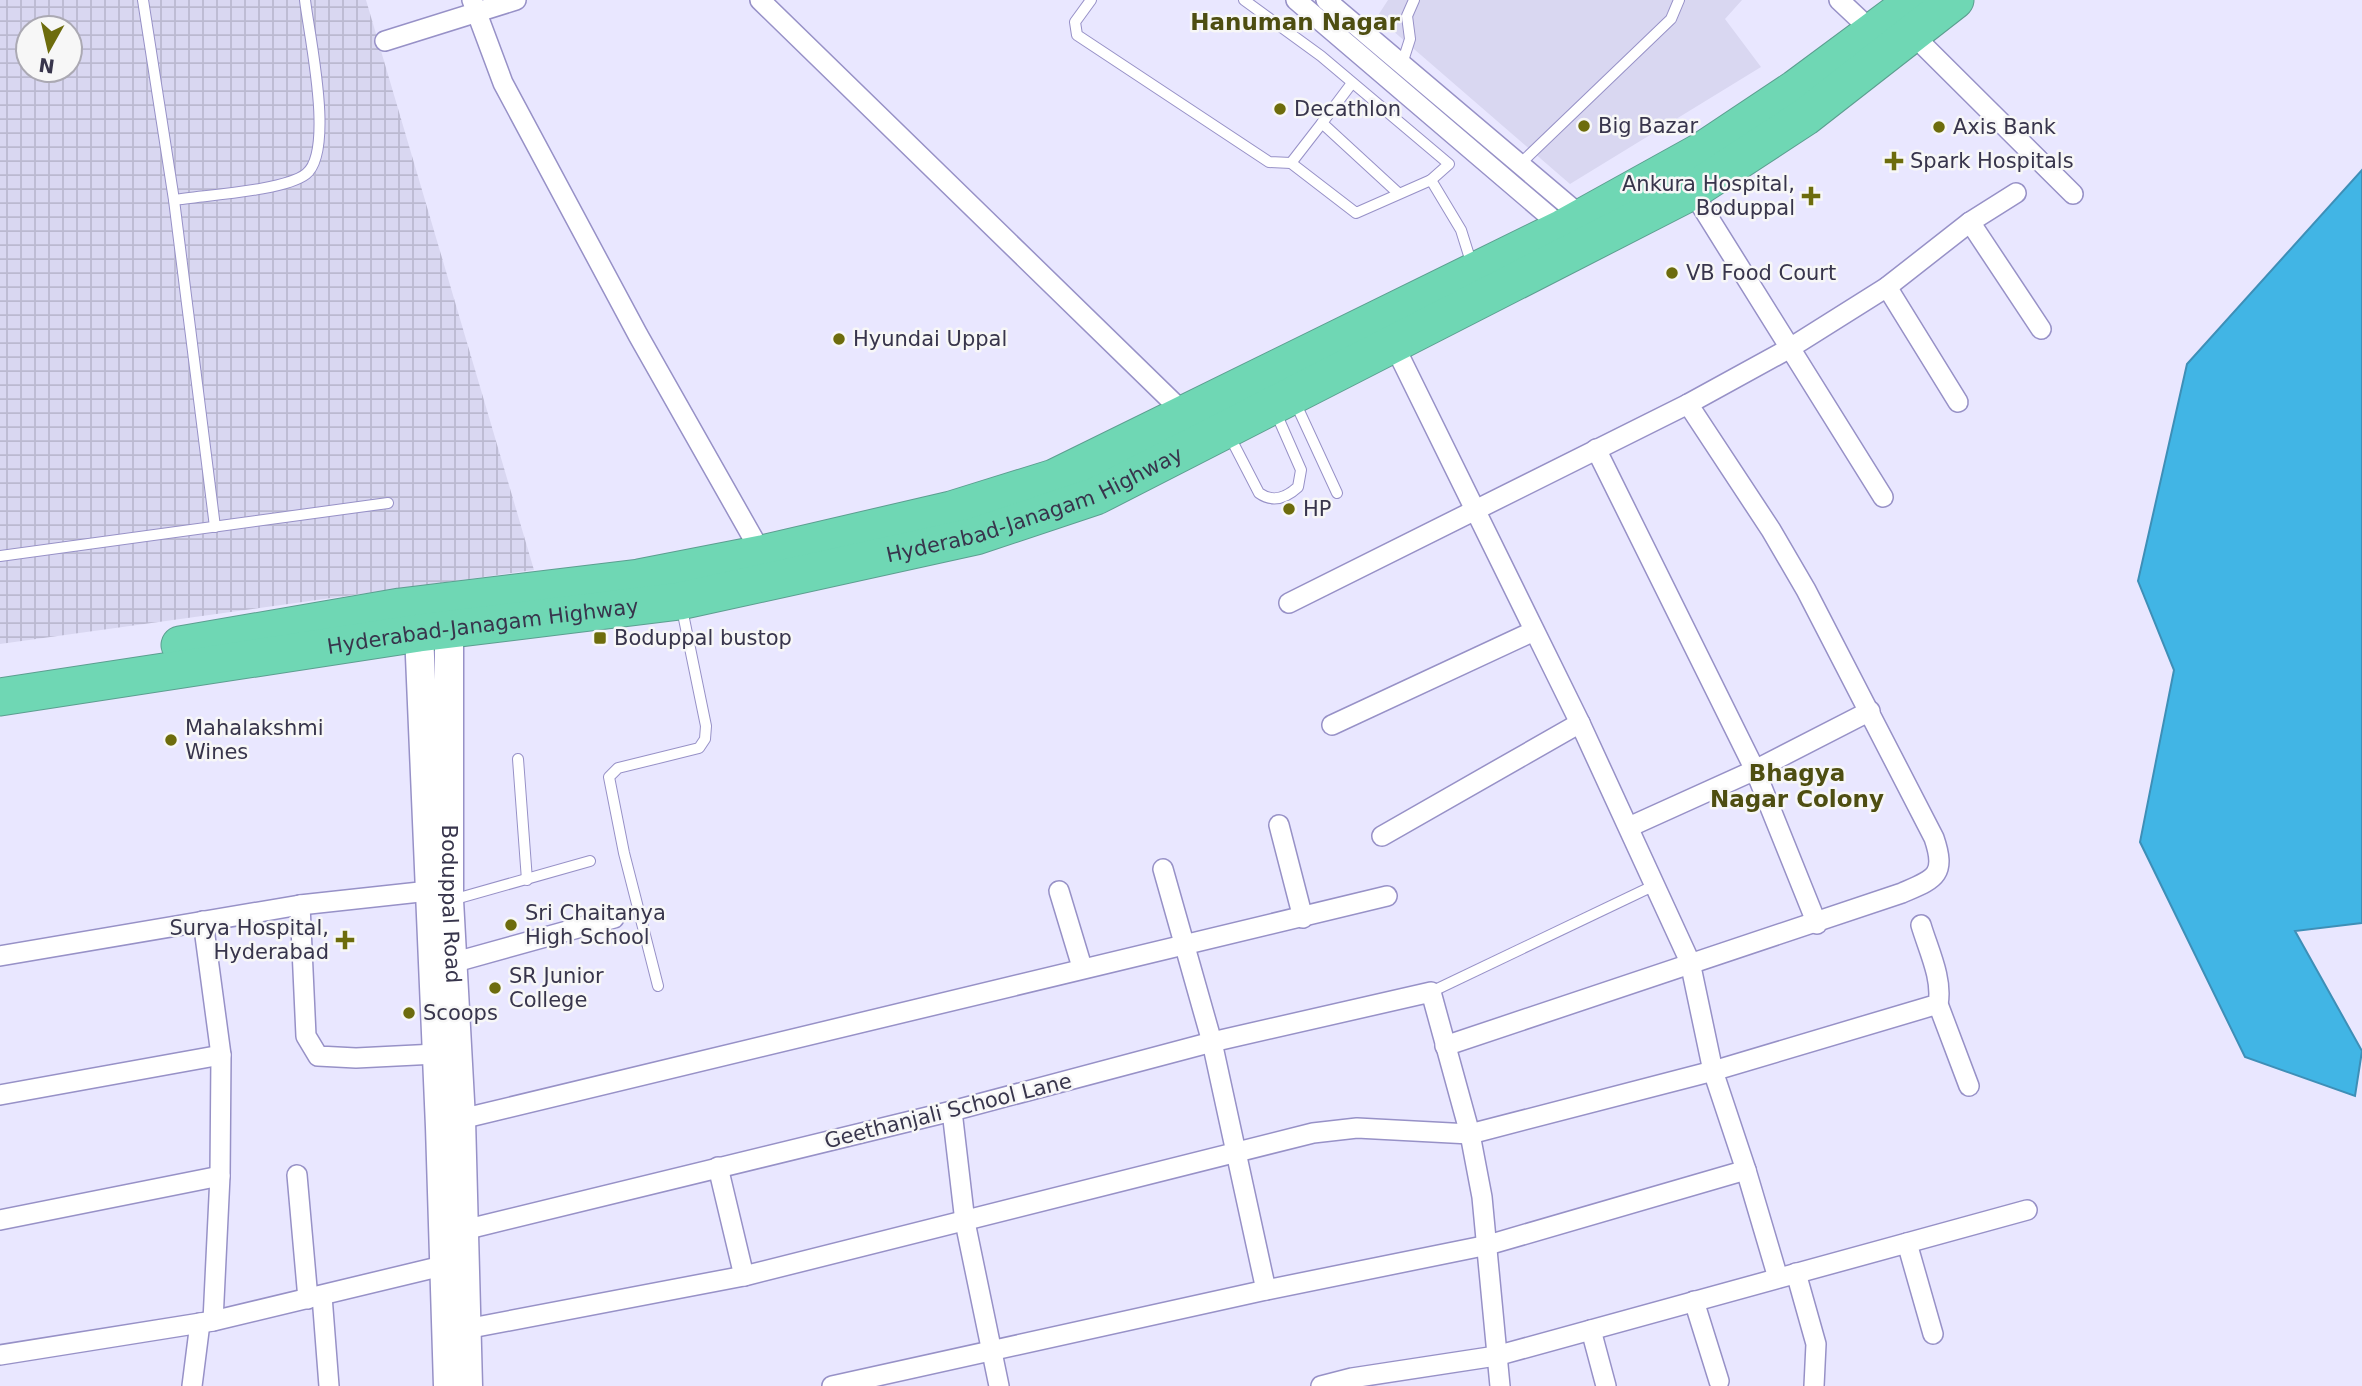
<svg xmlns="http://www.w3.org/2000/svg" width="2362" height="1386" font-family="'DejaVu Sans',sans-serif">
	<style>
		.built { fill: #d9d7f1 }
		.industrial { fill: url(#industrial-grid); fill-rule: evenodd }
		.water { fill: #41b5e5; stroke: #3e8fb7; stroke-width: 2 }
		.lines { fill: none; stroke-linecap: round; stroke-linejoin: round }
		.lane-casing { stroke: #9791c7; stroke-width: 12 }
		.street-casing { stroke: #9791c7; stroke-width: 22 }
		.secondary-casing { stroke: #9791c7; stroke-width: 31 }
		.highway-casing { stroke: #5c9e90; stroke-width: 39 }
		.lane { stroke: #fff; stroke-width: 10 }
		.street { stroke: #fff; stroke-width: 19 }
		.secondary { stroke: #fff; stroke-width: 28 }
		.highway { stroke: #6fd7b4; stroke-width: 37 }
		.poi-dot { fill: #6d6c0c; stroke: #f7f7f7; stroke-width: 2.5 }
		.labels { text-anchor: middle; stroke-width: 5; stroke-linejoin: round; paint-order: stroke }
		.poi-label { font-size: 21px; fill: #38354c; stroke: #f7f7f7; text-anchor: start }
		.street-label { font-size: 21px; fill: #38354c; stroke: #f7f7f7 }
		.neighbourhood-label { font-size: 23px; font-weight: bold; fill: #4e4e11; stroke: #f7f7f7 }
	</style>
	<defs>
		<pattern id="industrial-grid" width="8" height="8" patternUnits="userSpaceOnUse" patternTransform="scale(1.75)"><rect width="8" height="8" fill="#d9d7f1"/><path d="M0 4h8M4 0v8" fill="none" stroke="#bbb9d0"/></pattern>
	</defs>
	<rect width="100%" height="100%" fill="#e9e7ff"/>
	<!-- built -->
	<polygon class="built" points="1388,0 1742,0 1725,19 1761,67 1570,184 1377,17"/>
	<!-- industrial -->
	<path class="industrial" d="M0,0H366L534,570L0,644ZM28,28H70V70H28Z"/>
	<!-- water -->
	<polygon class="water" points="2362,170 2362,923 2295,931 2362,1051 2355,1096 2245,1057 2140,842 2174,670 2138,581 2187,364"/>
	<g class="lines">
		<defs>
			<g id="lane">
				<polyline points="143,0 174,200 215,527"/>
				<polyline points="1091,0 1075,22 1077,35 1269,162 1291,163 1356,213 1431,180"/>
				<polyline points="1244,0 1321,56 1449,164 1431,180 1461,230 1472,265"/>
				<polyline points="1402,64 1410,39 1407,16 1414,0"/>
				<polyline points="1322,123 1352,83"/>
				<polyline points="1291,163 1322,123 1397,192"/>
				<polyline points="1520,164 1671,19 1679,0"/>
				<path d="M174,200C204,195 284,191 306,174C335,151 309,35 305,0"/>
				<polyline points="1295,402 1337,493"/>
				<path d="M1229,435L1259,493C1273,503 1286,498 1298,487L1301,470L1276,413"/>
				<polyline points="0,556 388,503"/>
				<polyline points="518,759 527,880"/>
				<polyline points="452,900 590,861"/>
				<polyline points="658,986 624,853 609,777 618,768 699,748 705,739 706,726 682,609"/>
				<polyline points="1431,992 1655,885"/>
			</g>
			<g id="street">
				<polyline points="472,0 503,83 638,335 762,554"/>
				<polyline points="760,0 1186,415"/>
				<polyline points="1296,0 1563,228"/>
				<polyline points="1326,0 1581,216"/>
				<polyline points="1839,0 1873,32"/>
				<polyline points="1912,34 2073,194"/>
				<polyline points="385,41 516,0"/>
				<polyline points="1692,191 1883,497"/>
				<polyline points="1970,222 2041,329"/>
				<polyline points="1887,287 1958,402"/>
				<polyline points="1596,449 1755,770 1817,924"/>
				<polyline points="1289,603 1688,404 1790,348 1887,287 1970,222 2016,193"/>
				<polyline points="1332,725 1534,631"/>
				<polyline points="1279,825 1303,918"/>
				<polyline points="1629,827 1755,770 1870,711"/>
				<polyline points="1382,836 1580,723"/>
				<polyline points="1163,869 1212,1042 1266,1290 1488,1245 1746,1170 1713,1071 1690,962 1580,723 1394,345"/>
				<polyline points="1059,891 1082,967"/>
				<polyline points="300,905 306,1036 318,1056 356,1058 436,1054"/>
				<polyline points="203,921 221,1055 220,1176 213,1321"/>
				<polyline points="0,956 300,905 429,891"/>
				<polyline points="452,963 614,918"/>
				<polyline points="1938,1004 1969,1086"/>
				<path d="M1445,1046L1902,893C1934,879 1947,876 1934,838L1806,590L1771,530L1688,404"/>
				<polyline points="0,1095 221,1055"/>
				<polyline points="952,1111 965,1222 999,1386"/>
				<polyline points="461,1119 1387,896"/>
				<polyline points="718,1167 744,1276"/>
				<polyline points="1746,1170 1778,1278"/>
				<polyline points="297,1175 308,1299"/>
				<polyline points="0,1220 220,1176"/>
				<polyline points="464,1230 952,1111 1212,1042 1431,992 1470,1134 1482,1197 1500,1386"/>
				<polyline points="1907,1243 1933,1334"/>
				<polyline points="1796,1273 1816,1344 1814,1386"/>
				<polyline points="322,1296 329,1386"/>
				<polyline points="1694,1301 1719,1381"/>
				<path d="M466,1329L744,1276L1313,1133L1357,1128L1470,1134L1713,1071L1938,1004C1943,979 1928,949 1921,925"/>
				<polyline points="1591,1330 1606,1386"/>
				<polyline points="0,1355 213,1321 442,1266"/>
				<polyline points="192,1386 200,1323"/>
				<polyline points="832,1386 1266,1290"/>
				<polyline points="1321,1386 1352,1378 1496,1356 2027,1210"/>
			</g>
			<g id="secondary">
				<path id="s1" d="M449,631V900L461,1119L468,1386"/>
				<polyline points="419,633 440,1127 448,1386"/>
			</g>
			<g id="highway">
				<polyline points="180,645 400,607 639,578 762,554 951,510 1054,478 1563,228 1702,151 1795,89 1915,0"/>
				<path id="s2" d="M0,697L419,633L680,601L976,536L1096,496L1692,191L1805,117L1955,0"/>
			</g>
		</defs>
		<!-- lane casing -->
		<use href="#lane" class="lane-casing"/>
		<!-- street casing -->
		<use href="#street" class="street-casing"/>
		<!-- secondary casing -->
		<use href="#secondary" class="secondary-casing"/>
		<!-- highway casing -->
		<use href="#highway" class="highway-casing"/>
		<!-- lane -->
		<use href="#lane" class="lane"/>
		<!-- street -->
		<use href="#street" class="street"/>
		<!-- secondary -->
		<use href="#secondary" class="secondary"/>
		<!-- highway -->
		<use href="#highway" class="highway"/>
	</g>
	<!-- markers -->
	<g class="poi-dot">
		<circle cx="1280" cy="109" r="7"/>
		<circle cx="1584" cy="126" r="7"/>
		<circle cx="1939" cy="127" r="7"/>
		<path d="M1890.5 150.5h7v7h7v7h-7v7h-7v-7h-7v-7h7z"/>
		<path d="M1807.5 185.5h7v7h7v7h-7v7h-7v-7h-7v-7h7z"/>
		<circle cx="1672" cy="273" r="7"/>
		<circle cx="839" cy="339" r="7"/>
		<circle cx="1289" cy="509" r="7"/>
		<rect x="593" y="631" width="14" height="14" rx="3.5"/>
		<circle cx="171" cy="740" r="7"/>
		<circle cx="511" cy="925" r="7"/>
		<path d="M341.5 929.5h7v7h7v7h-7v7h-7v-7h-7v-7h7z"/>
		<circle cx="495" cy="988" r="7"/>
		<circle cx="409" cy="1013" r="7"/>
	</g>
	<g class="labels">
		<!-- poi labels -->
		<g class="poi-label">
			<text x="1294" y="116">Decathlon</text>
			<text x="1598" y="133">Big Bazar</text>
			<text x="1953" y="134">Axis Bank</text>
			<text x="1910" y="168">Spark Hospitals</text>
			<text x="1795" y="191" text-anchor="end">Ankura Hospital,<tspan x="1795" dy="24">Boduppal</tspan></text>
			<text x="1686" y="280">VB Food Court</text>
			<text x="853" y="346">Hyundai Uppal</text>
			<text x="1303" y="516">HP</text>
			<text x="614" y="645">Boduppal bustop</text>
			<text x="185" y="735">Mahalakshmi<tspan x="185" dy="24">Wines</tspan></text>
			<text x="525" y="920">Sri Chaitanya<tspan x="525" dy="24">High School</tspan></text>
			<text x="329" y="935" text-anchor="end">Surya Hospital,<tspan x="329" dy="24">Hyderabad</tspan></text>
			<text x="509" y="983">SR Junior<tspan x="509" dy="24">College</tspan></text>
			<text x="423" y="1020">Scoops</text>
		</g>
		<!-- street labels -->
		<g class="street-label">
			<text dy="7" stroke="none"><textPath href="#s2" startOffset="1055">Hyderabad-Janagam Highway</textPath></text>
			<text dy="7" stroke="none"><textPath href="#s2" startOffset="488">Hyderabad-Janagam Highway</textPath></text>
			<text dy="7" stroke="none"><textPath href="#s1" startOffset="273">Boduppal Road</textPath></text>
			<text transform="translate(948 1111) rotate(-14)" y="7">Geethanjali School Lane</text>
		</g>
		<!-- neighbourhood labels -->
		<g class="neighbourhood-label">
			<text x="1295" y="30">Hanuman Nagar</text>
			<text x="1797" y="781">Bhagya<tspan x="1797" dy="26">Nagar Colony</tspan></text>
		</g>
	</g>
	<!-- north arrow -->
	<g transform="translate(49 49) rotate(188)"><circle r="33" fill="#f7f7f7" stroke="#aba9b3" stroke-width="2"/>
	<path d="M0-5L12 26L0 18L-12 26Z" fill="#6d6c0c"/>
	<text y="-10" font-size="19" font-weight="bold" text-anchor="middle" fill="#38354c">N</text>
	</g>
</svg>
